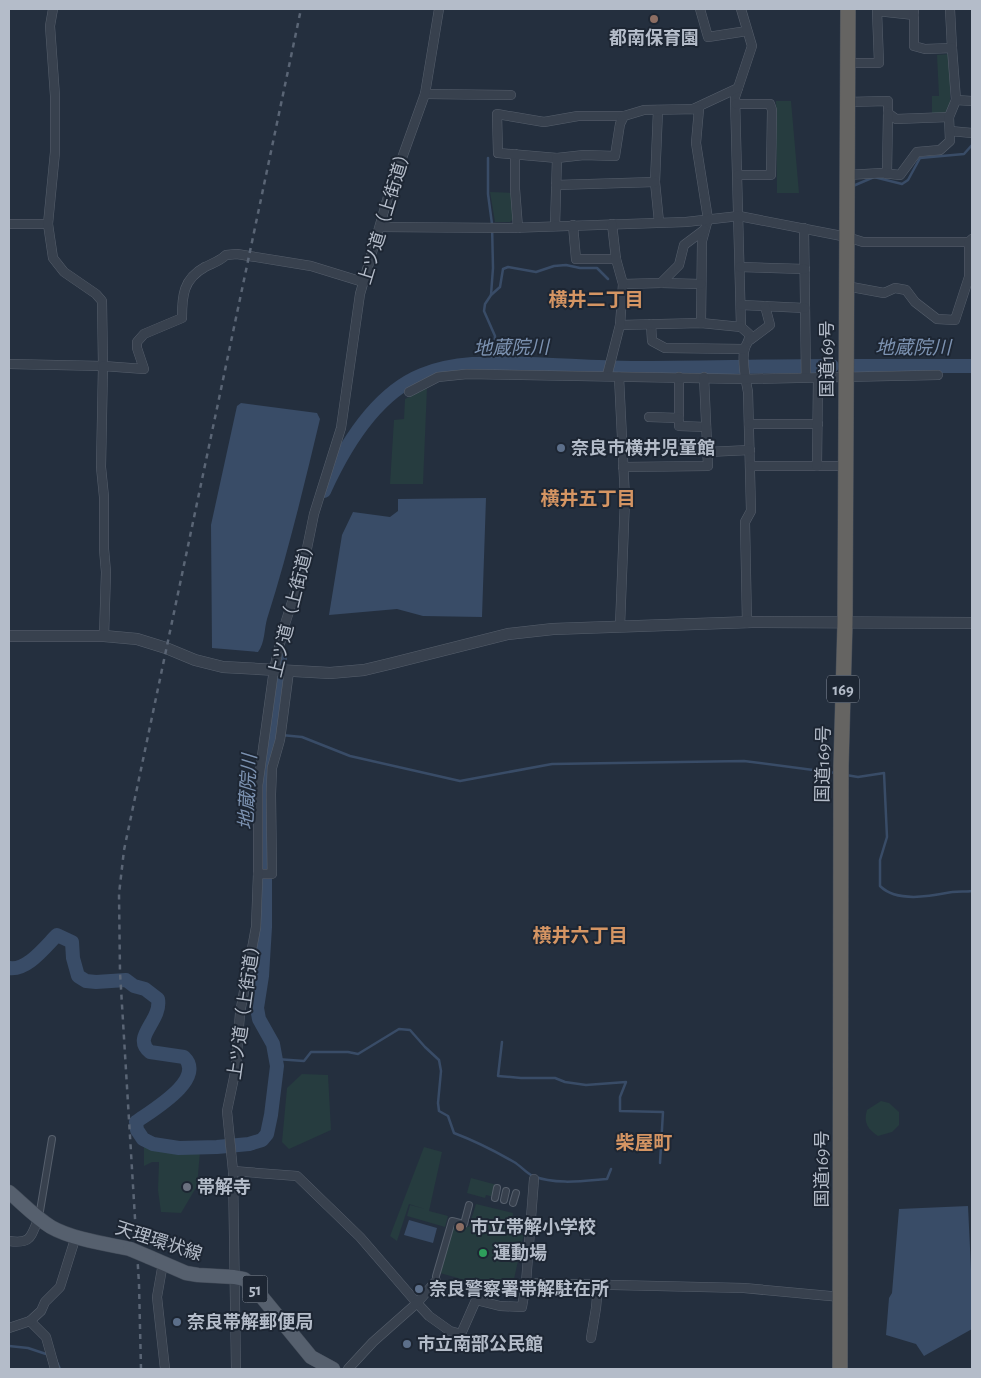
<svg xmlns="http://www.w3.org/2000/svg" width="981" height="1378" font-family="'Alegreya Sans','Noto Sans JP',sans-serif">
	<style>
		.green { fill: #263c3f }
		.water { fill: #394c67 }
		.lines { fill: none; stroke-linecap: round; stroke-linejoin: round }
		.stream { stroke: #394c67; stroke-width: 2.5 }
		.river { stroke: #394c67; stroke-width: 14 }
		.pedestrian-casing { stroke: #565f6c; stroke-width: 8 }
		.minor-casing { stroke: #565f6c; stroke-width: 10 }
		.tertiary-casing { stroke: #565f6c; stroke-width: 12 }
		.primary-casing { stroke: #414a57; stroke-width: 15 }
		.trunk-casing { stroke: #434c59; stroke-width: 16 }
		.pedestrian { stroke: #38414e; stroke-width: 6 }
		.minor { stroke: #38414e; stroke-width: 9 }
		.tertiary { stroke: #38414e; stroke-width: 11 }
		.primary { stroke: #56606e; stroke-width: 14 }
		.trunk { stroke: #656462; stroke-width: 15 }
		.rail { stroke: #5a6575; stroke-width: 2.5; stroke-dasharray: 5 5; stroke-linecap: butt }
		.primary-bridge-casing { stroke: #414a57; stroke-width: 15; stroke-linecap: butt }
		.primary-bridge { stroke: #56606e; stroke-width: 14 }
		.education-dot { fill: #8d6e63; stroke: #1d2633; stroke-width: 2 }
		.service-dot { fill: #5c6f8a; stroke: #1d2633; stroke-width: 2 }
		.worship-dot { fill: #6b7280; stroke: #1d2633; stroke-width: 2 }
		.leisure-dot { fill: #2e9e5b; stroke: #1d2633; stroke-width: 2 }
		.labels { text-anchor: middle; stroke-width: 4; stroke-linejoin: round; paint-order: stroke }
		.shield { fill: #1d2633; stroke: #878f9c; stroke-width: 1 }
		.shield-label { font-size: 16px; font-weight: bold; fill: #b4bcc9 }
		.poi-label { font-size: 18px; font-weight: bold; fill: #b4bcc9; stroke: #1d2633; text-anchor: start }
		.street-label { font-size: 18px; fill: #b4bcc9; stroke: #1d2633 }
		.neighbourhood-label { font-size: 19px; font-weight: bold; fill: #d59563; stroke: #1d2633 }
		.water-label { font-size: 19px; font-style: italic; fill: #7c92b1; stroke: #1d2633 }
	</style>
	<rect width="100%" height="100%" fill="#242f3e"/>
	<!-- green -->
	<g class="green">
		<polygon points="950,54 950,107 947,113 932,114 932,96 939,96 937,55"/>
		<polygon points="776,101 791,101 799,193 777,193"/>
		<polygon points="490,192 513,193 516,217 510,222 495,222"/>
		<polygon points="427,388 423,484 390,484 394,420 404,419 405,399"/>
		<polygon points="302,1074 328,1075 331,1130 289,1149 282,1142 287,1088"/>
		<path d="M881,1101L889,1103L899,1112V1125L892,1132L878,1136C868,1129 863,1123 867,1110Z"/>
		<polygon points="144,1145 161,1151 200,1152 197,1186 181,1213 161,1212 158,1190 159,1162 152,1162 144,1166"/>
		<polygon points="424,1147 442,1152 429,1211 448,1216 445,1227 407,1216 410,1205 425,1209 409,1204 397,1241 390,1236"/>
		<polygon points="471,1178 497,1185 494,1197 486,1195 485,1198 467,1193"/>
		<polygon points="476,1204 513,1213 510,1229 524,1233 511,1293 440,1273 454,1224 469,1227"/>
	</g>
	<!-- water -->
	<g class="water">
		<path d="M241,403L317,413L320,419C304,486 288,553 267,619C264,630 265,643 258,652L212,648L211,525L237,406Z"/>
		<polygon points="486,498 482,617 423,616 397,609 329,615 342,535 353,512 390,517 398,511 398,499"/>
		<polygon points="968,1206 972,1290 972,1329 924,1356 916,1344 886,1335 889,1298 892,1293 899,1209"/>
		<polygon points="409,1220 437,1228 433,1243 404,1235"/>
	</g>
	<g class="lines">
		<!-- stream -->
		<g class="stream">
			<polyline points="488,158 488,194 492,224 493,268 491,295"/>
			<polyline points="853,186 874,177 902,184 908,180 920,158 964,154 972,145"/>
			<polyline points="486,363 494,351 495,336 484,311 485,304 491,295 500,287 503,269 508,267 536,272 554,266 566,265 580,268 597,268 608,279"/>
			<polyline points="271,734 302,737 350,756 460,781 552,764 744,761 836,773"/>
			<path d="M846,775L858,777L884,773L887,837L880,860V886C897,903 931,896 952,892C959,891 966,892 972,891"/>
			<polyline points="502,1042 498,1076 521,1078 555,1078 565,1082 586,1085 626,1082 620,1097 620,1111 663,1112 660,1163"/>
			<path d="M276,1059L304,1061L311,1052H348L358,1054L399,1029L410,1030L425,1047L439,1060L441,1071L438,1103L439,1111L448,1116L454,1133C475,1141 495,1151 514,1162C521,1166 526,1173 533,1176C556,1185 583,1181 607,1179L611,1169"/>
			<polyline points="9,1346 28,1348 49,1355"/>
			<polyline points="56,1360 60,1369"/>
		</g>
		<!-- river -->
		<g class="river">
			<polyline points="853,366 972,366"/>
			<path d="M324,491C344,447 375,394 422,375C456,361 494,363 530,364C564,365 598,368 632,368C699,368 765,366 832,366"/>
			<path d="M9,968C27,971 45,947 57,935L72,942L73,958L78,976L86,981L96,982L126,980L134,986L145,989L158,999C162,1021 131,1037 150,1052L184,1057C207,1079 151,1111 136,1122L137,1130L143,1139L153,1144L179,1148L217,1147L249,1144L262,1140L267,1134L271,1115L277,1066L273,1044L259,1019L257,1008L262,976L265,927V867L262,796L266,758L279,679L280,658"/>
		</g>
		<defs>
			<g id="pedestrian">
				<polyline points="495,1198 497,1188"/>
				<polyline points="504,1200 506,1191"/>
				<polyline points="513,1203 516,1193"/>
				<polyline points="39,1217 52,1139"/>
				<polyline points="436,1276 452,1221 464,1224 469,1205"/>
			</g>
			<g id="minor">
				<polyline points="700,9 708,37 747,31"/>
				<path d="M741,9L752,46L735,97L741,327L749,334C750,341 747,342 745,348C741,358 746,382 748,392L751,511L745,522L747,623"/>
				<polyline points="950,9 952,48"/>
				<polyline points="848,63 879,63 877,11 914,15"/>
				<polyline points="425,94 511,95"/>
				<polyline points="956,100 972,101"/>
				<polyline points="847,102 888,101 888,113 896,119 949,117"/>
				<polyline points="736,104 770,104 772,110 771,175 738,175"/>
				<polyline points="693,109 738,88"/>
				<polyline points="658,110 655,182 659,222"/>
				<polyline points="950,131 972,133"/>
				<polyline points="515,154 515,189 518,228"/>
				<polyline points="557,158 498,153 497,114 544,122 578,116 624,116"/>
				<polyline points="887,174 888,113"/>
				<polyline points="847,175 882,173 900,175 917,152 940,150 950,141 949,117 956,100 952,48 925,49 914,46 914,9"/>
				<polyline points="556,185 655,182"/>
				<polyline points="9,224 48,224"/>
				<polyline points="573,225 576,259 616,259"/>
				<polyline points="555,226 557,158 584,155 615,156 620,124 624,116 644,110 699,109 696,143 708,219 702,241 701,323"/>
				<polyline points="380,227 509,228 686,222 739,216 847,237 863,242 969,242 972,239"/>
				<polyline points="804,228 806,377"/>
				<polyline points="740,267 805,269"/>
				<polyline points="661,283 701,284"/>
				<polyline points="623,284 661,283 679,265 684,245 704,230"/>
				<polyline points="846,286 884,293 895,288 906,290 915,302 937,319 955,320 969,277 969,242"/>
				<polyline points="741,305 805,308"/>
				<polyline points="651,324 652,341 665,348 744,349"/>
				<polyline points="620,325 701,323 741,327"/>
				<polyline points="750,340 770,325 765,306"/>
				<polyline points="9,364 103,366 102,301 96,294 64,272 53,258 48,224 55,152 55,96 50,26 53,9"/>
				<polyline points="607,376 620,325 623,284 616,259 612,224"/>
				<polyline points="619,377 625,499 620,626"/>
				<polyline points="679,377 679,426 706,427"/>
				<polyline points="409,392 438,377 467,374 745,379 938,375"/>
				<polyline points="649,417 679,418"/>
				<polyline points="749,424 818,424"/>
				<polyline points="622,446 707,445"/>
				<polyline points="707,452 750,450"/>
				<polyline points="751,466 846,466"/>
				<polyline points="817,466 818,377"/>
				<polyline points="623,467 708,466 704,377"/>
				<path d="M104,636L106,572L104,549V497L101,467L103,366L144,369L137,348V342L144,334L182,318C182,296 183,279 205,267C213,263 220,261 226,255L237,254L311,266L363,282"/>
				<polyline points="258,874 272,874 271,794 272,768 280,740 289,671"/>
				<polyline points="233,1171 297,1176 360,1237 417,1303 429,1316 450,1331 461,1334 476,1300 500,1306 522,1307 526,1283 534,1179"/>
				<path d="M9,1241C32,1244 30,1237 39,1218"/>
				<polyline points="163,1263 157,1297 165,1369"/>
				<polyline points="526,1283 744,1288 841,1297"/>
				<polyline points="30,1321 46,1337 55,1369"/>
				<polyline points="9,1328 30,1321 41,1311 45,1302 60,1287 76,1236"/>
				<polyline points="591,1338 596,1308 598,1286"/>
				<polyline points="236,1369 233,1171 227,1111 236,1068 240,1013 256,927 258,874 258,785 274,669 284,627 303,568 314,514 341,428 360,294 388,197 425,94 439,9"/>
				<polyline points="348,1369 373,1342 417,1303 436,1281"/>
			</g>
			<polyline id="tertiary" points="9,636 104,636 137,639 166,648 195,660 223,667 330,673 364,670 389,664 508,634 553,629 752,622 972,623"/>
			<g id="primary">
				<path d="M9,1192C22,1203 35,1217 51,1227C72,1239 106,1244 130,1249"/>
				<polyline points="149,1257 186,1273 198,1275 234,1277 244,1279 252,1285 311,1357 333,1369"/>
			</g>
			<polyline id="trunk" points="840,1369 841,766 845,623 848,9"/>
		</defs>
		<!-- pedestrian casing -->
		<use href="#pedestrian" class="pedestrian-casing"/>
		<!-- minor casing -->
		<use href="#minor" class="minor-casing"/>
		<!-- tertiary casing -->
		<use href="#tertiary" class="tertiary-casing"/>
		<!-- primary casing -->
		<use href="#primary" class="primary-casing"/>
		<!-- trunk casing -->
		<use href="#trunk" class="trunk-casing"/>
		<!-- pedestrian -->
		<use href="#pedestrian" class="pedestrian"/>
		<!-- minor -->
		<use href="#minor" class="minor"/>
		<!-- tertiary -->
		<use href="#tertiary" class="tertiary"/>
		<!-- primary -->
		<use href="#primary" class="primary"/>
		<!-- trunk -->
		<use href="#trunk" class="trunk"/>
		<!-- rail -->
		<polyline class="rail" points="141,1369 139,1284 120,972 119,894 124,850 301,9"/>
		<defs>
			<polyline id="primary-bridge" points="130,1249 149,1257"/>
		</defs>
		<!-- primary-bridge casing -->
		<use href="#primary-bridge" class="primary-bridge-casing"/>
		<!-- primary-bridge -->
		<use href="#primary-bridge" class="primary-bridge"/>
	</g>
	<!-- markers -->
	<g class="education-dot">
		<circle cx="654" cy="19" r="5"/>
		<circle cx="460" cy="1227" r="5"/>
	</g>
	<g class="service-dot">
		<circle cx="561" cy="448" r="5"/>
		<circle cx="419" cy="1289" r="5"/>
		<circle cx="177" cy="1322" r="5"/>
		<circle cx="407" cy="1344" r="5"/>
	</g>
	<circle class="worship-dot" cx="187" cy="1187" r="5"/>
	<circle class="leisure-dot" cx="483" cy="1253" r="5"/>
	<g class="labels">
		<!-- shield labels -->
		<g class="shield">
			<rect x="827" y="675.5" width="32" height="27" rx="4"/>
			<rect x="242.5" y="1275.5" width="25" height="27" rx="4"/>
		</g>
		<g class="shield-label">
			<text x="843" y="695">169</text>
			<text x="255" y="1295">51</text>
		</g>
		<!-- poi labels -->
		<g class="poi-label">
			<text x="654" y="44" text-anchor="middle">都南保育園</text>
			<text x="571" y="454">奈良市横井児童館</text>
			<text x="197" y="1193">帯解寺</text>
			<text x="470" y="1233">市立帯解小学校</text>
			<text x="493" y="1259">運動場</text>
			<text x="429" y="1295">奈良警察署帯解駐在所</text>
			<text x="187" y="1328">奈良帯解郵便局</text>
			<text x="417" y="1350">市立南部公民館</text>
		</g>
		<!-- street labels -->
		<g class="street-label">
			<text transform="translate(385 215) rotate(-73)" y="6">上ツ道（上街道）</text>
			<text transform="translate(827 359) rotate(-90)" y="6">国道169号</text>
			<text transform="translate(292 607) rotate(-76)" y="6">上ツ道（上街道）</text>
			<text transform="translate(823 764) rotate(-89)" y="6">国道169号</text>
			<text transform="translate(244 1008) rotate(-82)" y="6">上ツ道（上街道）</text>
			<text transform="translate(822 1169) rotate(-90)" y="6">国道169号</text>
			<text transform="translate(159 1241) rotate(18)" y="6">天理環状線</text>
		</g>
		<!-- neighbourhood labels -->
		<g class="neighbourhood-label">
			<text x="596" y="306">横井二丁目</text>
			<text x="588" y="505">横井五丁目</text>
			<text x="580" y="942">横井六丁目</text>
			<text x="644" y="1149">柴屋町</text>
		</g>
		<!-- water labels -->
		<g class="water-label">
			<text transform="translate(511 347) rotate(-1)" y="7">地蔵院川</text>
			<text x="913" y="354">地蔵院川</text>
			<text transform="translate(247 792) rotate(-87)" y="7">地蔵院川</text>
		</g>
	</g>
	<!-- border -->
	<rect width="981" height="1378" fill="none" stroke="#b4bcc9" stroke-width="20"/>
</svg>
